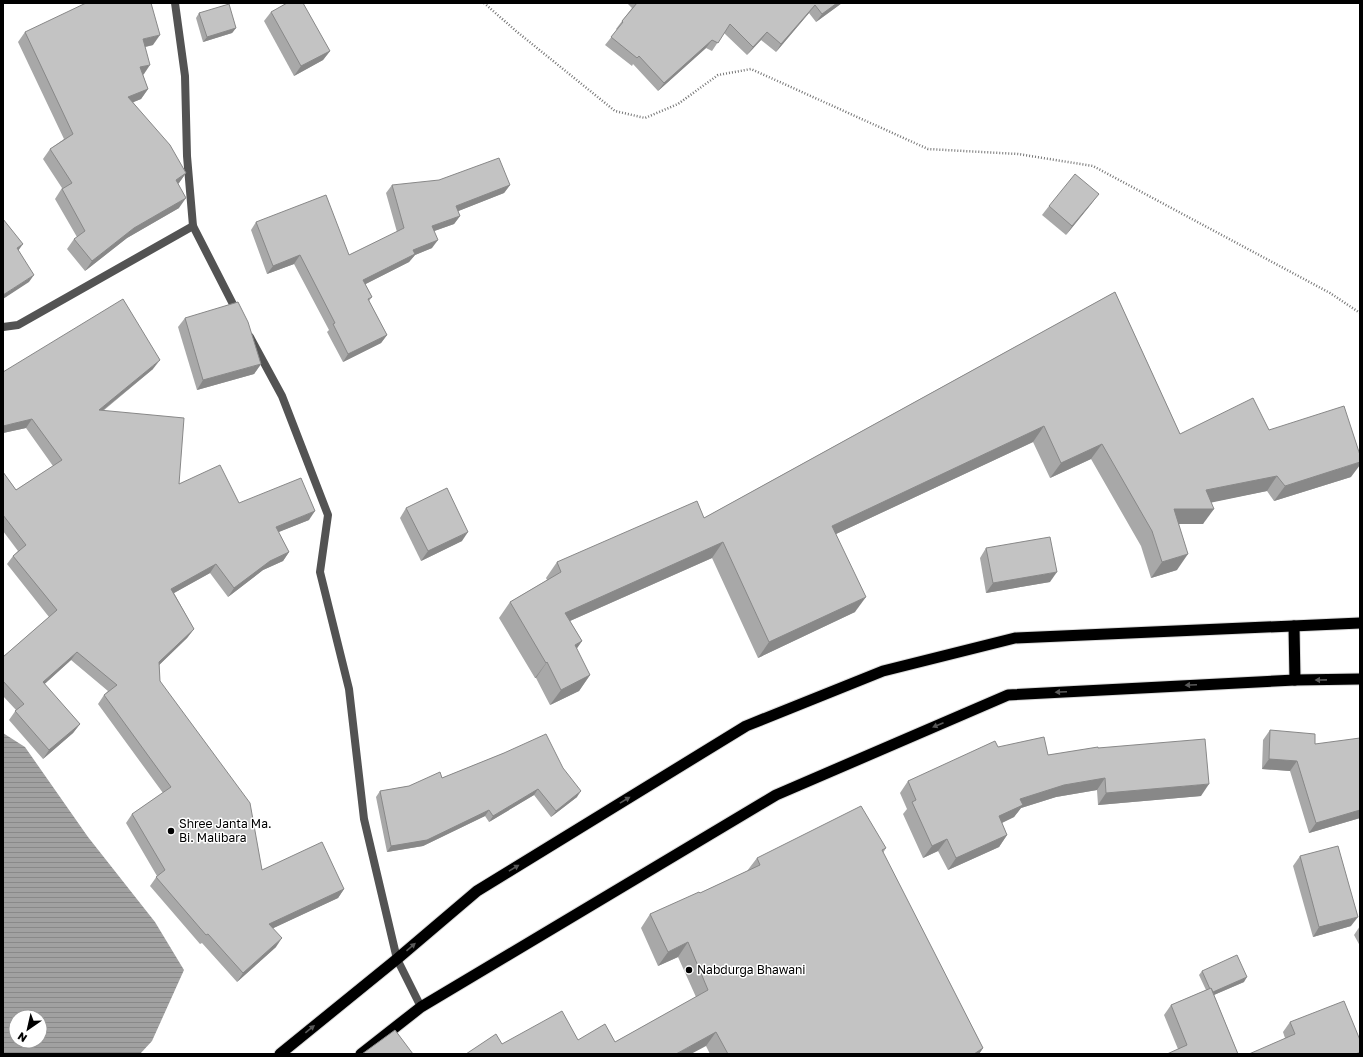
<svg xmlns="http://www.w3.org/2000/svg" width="1363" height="1057" font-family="'Golos Text',sans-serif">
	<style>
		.water { fill: url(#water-rules); fill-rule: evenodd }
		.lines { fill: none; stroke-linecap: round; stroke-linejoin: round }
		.trunk-casing { stroke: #dbdbdb; stroke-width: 13 }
		.path { stroke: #757575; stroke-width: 2.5; stroke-dasharray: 1 2; stroke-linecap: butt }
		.minor { stroke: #535353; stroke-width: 8 }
		.trunk { stroke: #000; stroke-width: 11 }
		.wall { fill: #a8a8a8 }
		.shaded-wall { fill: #888 }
		.building { fill: #c3c3c3; stroke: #888 }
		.oneway { fill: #595959 }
		.poi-dot { fill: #000; stroke: #fff; stroke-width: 1.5 }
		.labels { text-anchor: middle; stroke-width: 3; stroke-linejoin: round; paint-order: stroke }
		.poi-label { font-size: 12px; fill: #000; stroke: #fff; text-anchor: start }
	</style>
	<defs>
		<pattern id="water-rules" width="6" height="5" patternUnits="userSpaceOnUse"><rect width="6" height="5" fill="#a1a1a1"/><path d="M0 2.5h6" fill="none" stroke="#898989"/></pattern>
	</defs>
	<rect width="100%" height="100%" fill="#fff"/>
	<!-- water -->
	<path class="water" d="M3,733L25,747L88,837L155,922L184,970L152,1041L140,1054H3ZM16,1017H40V1041H16Z"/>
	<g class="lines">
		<defs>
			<g id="trunk">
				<polyline points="1294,626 1295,680"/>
				<polyline points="280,1054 397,959 477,891 746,726 883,671 1015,638 1360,623"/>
				<polyline points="361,1054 421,1007 776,795 1008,695 1295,680 1360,679"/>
			</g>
		</defs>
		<!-- trunk casing -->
		<use href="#trunk" class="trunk-casing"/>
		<!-- path -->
		<polyline class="path" points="484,3 516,31 615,111 645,118 678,104 718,75 751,69 928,149 1018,154 1093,166 1330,293 1360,313"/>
		<!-- minor -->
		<g class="minor">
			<polyline points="175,3 185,76 187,156 193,226 237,312"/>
			<polyline points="3,327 18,325 193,226"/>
			<polyline points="250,337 282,396 328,515 320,572 349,689 364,819 397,959 421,1007"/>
		</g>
		<!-- trunk -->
		<use href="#trunk" class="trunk"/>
	</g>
	<!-- wall -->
	<g class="wall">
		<polygon points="627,3 842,3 816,22 809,13 776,52 761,40 747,55 724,33 712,51 706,48 658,91 633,64 632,66 605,45 617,30 616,29 622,21 632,8"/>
		<polygon points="271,12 330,51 323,60 294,76 264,21"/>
		<polygon points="199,13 236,28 232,33 203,42 196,18"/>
		<polygon points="25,32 153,45 145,47 144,74 143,75 148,89 141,99 133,102 186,173 178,184 179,208 127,238 85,271 67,249 74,239 77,237 55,199 62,188 43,159 50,149 64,139 18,42"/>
		<polygon points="392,185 510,185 504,193 458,211 460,216 454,224 434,231 432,248 415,255 409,262 365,284 372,297 369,301 387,335 381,343 343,362 327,332 329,330 294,264 267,274 251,230 256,222 349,255 397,232 386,193"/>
		<polygon points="1092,203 1066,235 1042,215 1049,206"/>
		<polygon points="1115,292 1180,434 1269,430 1351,477 1274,501 1267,491 1211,502 1203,524 1179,524 1177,570 1151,578 1141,546 1091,459 1050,478 1033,442 836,534 855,612 758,658 712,558 570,621 582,641 576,649 590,675 579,691 550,705 536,678 535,678 499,618 510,602 547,580 546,578 557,562 704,518"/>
		<polygon points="123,299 153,369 103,411 179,484 239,503 309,520 278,532 289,552 283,561 263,570 228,597 210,573 174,593 194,629 187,638 159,665 160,681 262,870 344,889 338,898 273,928 276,947 237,982 202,943 200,944 150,886 157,876 126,823 132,814 163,793 98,704 104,695 108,691 71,660 44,684 80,724 73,733 43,759 9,720 16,710 3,696 3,657 49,617 7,564 13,556 18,551 3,531 3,472 16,490 53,466 26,428 3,433"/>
		<polygon points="185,318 261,364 254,374 197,390 178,327"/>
		<polygon points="406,508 462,541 421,561 400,518"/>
		<polygon points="986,548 1050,582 986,593 980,558"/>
		<polygon points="1270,730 1315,744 1360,818 1309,833 1290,771 1262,769 1263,740"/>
		<polygon points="998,747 1048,755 1098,748 1201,796 1098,805 1097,790 1056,797 1021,808 1014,817 1002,823 1007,835 999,847 948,870 938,851 923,858 903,814 907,809 900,793 908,781"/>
		<polygon points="504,753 577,797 551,817 534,795 489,822 485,816 423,846 387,852 376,797 380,791 409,786 442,778"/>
		<polygon points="886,848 883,853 983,1048 979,1054 710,1054 706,1046 502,1044 578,1040 615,1042 696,997 678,957 658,966 641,928 650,914 700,893 747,871 757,858"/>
		<polygon points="1300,856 1351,926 1313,937 1293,866"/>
		<polygon points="1360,926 1360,946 1354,935"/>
		<polygon points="1202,971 1244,982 1214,995 1238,1054 1178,1049 1164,1015 1171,1005 1206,990 1199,975"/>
		<polygon points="1290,1022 1360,1040 1285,1038 1283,1032"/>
	</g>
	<!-- shaded-wall -->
	<g class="shaded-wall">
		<polygon points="837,3 842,3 816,22 822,14"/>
		<polygon points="815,5 809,13 776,52 781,44"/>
		<polygon points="236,28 232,33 203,42 207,37"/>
		<polygon points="767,32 761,40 747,55 753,47"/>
		<polygon points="160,35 153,45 136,49 143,39"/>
		<polygon points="712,40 706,48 658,91 664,83"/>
		<polygon points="330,51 323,60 294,76 301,66"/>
		<polygon points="150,65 144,74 133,77 140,67"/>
		<polygon points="148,89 141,99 122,107 128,97"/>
		<polygon points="186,173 179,183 169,189 176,180"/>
		<polygon points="510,185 504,193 451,214 456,206"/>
		<polygon points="1099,194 1092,203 1066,235 1072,226"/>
		<polygon points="186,198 179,208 127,238 85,271 92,261 134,228"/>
		<polygon points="460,216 454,224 426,234 432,226"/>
		<polygon points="438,240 432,248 415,255 409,262 358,288 363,280 413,250"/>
		<polygon points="23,244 18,251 17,248"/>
		<polygon points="300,255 294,264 267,274 273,266"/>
		<polygon points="34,275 29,282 3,299 3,295"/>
		<polygon points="387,335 381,343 343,362 348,354"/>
		<polygon points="160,360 153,369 92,419 99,410"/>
		<polygon points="261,364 254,374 197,390 203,380"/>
		<polygon points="32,419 26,428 3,433 3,426"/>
		<polygon points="1044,426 1033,442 821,541 832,526"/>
		<polygon points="1102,444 1091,459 1050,478 1061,463"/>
		<polygon points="1360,462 1360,465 1351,477 1274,501 1285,486"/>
		<polygon points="1277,476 1267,491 1195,506 1206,490"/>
		<polygon points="1174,509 1214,509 1203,524 1163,524"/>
		<polygon points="315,511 309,520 269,536 276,527"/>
		<polygon points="468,532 462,541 421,561 428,551"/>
		<polygon points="723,542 712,558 554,628 565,613"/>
		<polygon points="289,552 283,561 263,570 228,597 234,588 270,561"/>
		<polygon points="1188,554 1177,570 1151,578 1162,562"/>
		<polygon points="216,564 210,573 165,598 171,589"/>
		<polygon points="1057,572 1050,582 986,593 993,583"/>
		<polygon points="866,597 855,612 758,658 769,642"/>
		<polygon points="194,629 187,638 153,671 159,662"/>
		<polygon points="582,641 571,657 575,645"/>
		<polygon points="77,652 71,660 37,691 43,682"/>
		<polygon points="547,662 536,678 535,678 546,663"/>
		<polygon points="590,675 579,691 550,705 561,690"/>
		<polygon points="80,724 73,733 43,759 49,750"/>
		<polygon points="1269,759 1297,761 1290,771 1262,769"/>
		<polygon points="1105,778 1097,790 1056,797 1021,808 1014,817 991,828 999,816 1020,799 1064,785"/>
		<polygon points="1209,784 1201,796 1098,805 1106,793"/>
		<polygon points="538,789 534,795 489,822 493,816"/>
		<polygon points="581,791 577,797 551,817 556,811"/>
		<polygon points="489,810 485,816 423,846 387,852 391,846"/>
		<polygon points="1360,810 1360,818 1309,833 1316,823"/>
		<polygon points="1007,835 999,847 948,870 956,858"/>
		<polygon points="947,839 938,851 923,858 932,846"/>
		<polygon points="344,889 338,898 263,933 269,924"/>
		<polygon points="1358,917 1351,926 1313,937 1319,927"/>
		<polygon points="282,938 276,947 237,982 243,973"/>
		<polygon points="688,942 678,957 658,966 668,952"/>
		<polygon points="1247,977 1244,982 1209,997 1212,992"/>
		<polygon points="716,1032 706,1046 691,1054 676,1054"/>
		<polygon points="983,1048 979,1054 974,1054"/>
	</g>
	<!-- building -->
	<g class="building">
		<polygon points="86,3 151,3 160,35 143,39 150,65 140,67 148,89 128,97 170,145 186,173 176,180 186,198 134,228 92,261 74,239 85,231 62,189 72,183 50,149 73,134 25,32"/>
		<polygon points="287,3 303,3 330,51 301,66 271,12"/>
		<polygon points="637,3 837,3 822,14 815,5 781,44 767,32 753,47 730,24 718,43 712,40 664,83 639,56 637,58 611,37 623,22 622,21"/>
		<polygon points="229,4 236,28 207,37 199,13"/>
		<polygon points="499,158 510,185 456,206 460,216 432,226 438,240 413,250 415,254 363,280 372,297 368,299 387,335 348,354 333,324 335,323 300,255 273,266 256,222 326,195 349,255 404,228 392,185 439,180"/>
		<polygon points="1075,174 1099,194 1072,226 1049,206"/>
		<polygon points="3,219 23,244 17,248 34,275 3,295"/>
		<polygon points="1115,292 1180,434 1253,398 1269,430 1344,406 1360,455 1360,462 1285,486 1277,476 1206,490 1214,509 1174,509 1188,554 1162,562 1152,531 1102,444 1061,463 1044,426 832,526 866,597 769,642 723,542 565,613 582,641 575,645 590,675 561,690 547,662 546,663 510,602 561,572 557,562 697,501 704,518"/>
		<polygon points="123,299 160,360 99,410 184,418 179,484 220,465 239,503 301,478 315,511 276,527 289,552 270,561 234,588 216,564 171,589 194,629 159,662 160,681 250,803 262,870 322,842 344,889 269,924 282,938 243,973 208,934 206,935 156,877 165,870 132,814 171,787 104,695 117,685 77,652 43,682 80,724 49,750 15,711 24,704 3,681 3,657 57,610 13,556 26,545 3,515 3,472 16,490 62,460 32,419 3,426 3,372"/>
		<polygon points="238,302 248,322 261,364 203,380 185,318"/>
		<polygon points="447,488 468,532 428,551 406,508"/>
		<polygon points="1050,537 1057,572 993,583 986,548"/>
		<polygon points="1270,730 1315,734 1315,744 1360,738 1360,810 1316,823 1297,761 1269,759"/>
		<polygon points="546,734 563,768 581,791 556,811 538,789 493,816 489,810 427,840 391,846 380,791 409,786 440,772 442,778 504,753"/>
		<polygon points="1044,737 1048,755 1098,747 1098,748 1205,739 1209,784 1106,793 1105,778 1064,785 1020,799 1023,805 999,816 1007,835 956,858 947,839 932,846 912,802 916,800 908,781 995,741 998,747"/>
		<polygon points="861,806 886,848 882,850 983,1048 974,1054 728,1054 716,1032 676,1054 466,1054 496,1034 502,1044 562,1011 578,1040 605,1024 615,1042 708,990 688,942 668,952 650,914 699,892 700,893 760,865 757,858"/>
		<polygon points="1338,846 1358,917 1319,927 1300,856"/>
		<polygon points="1237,955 1247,977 1213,992 1211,988 1210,989 1202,971"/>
		<polygon points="1211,988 1238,1054 1167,1054 1187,1045 1171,1005"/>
		<polygon points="1344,1001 1360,1040 1360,1052 1356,1054 1249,1054 1295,1034 1290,1022"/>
		<polygon points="395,1030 413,1054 362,1054"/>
	</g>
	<!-- one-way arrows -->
	<defs><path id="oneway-solid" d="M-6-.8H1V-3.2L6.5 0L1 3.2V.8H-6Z"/></defs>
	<g class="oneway">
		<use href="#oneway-solid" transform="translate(1321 680) rotate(179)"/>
		<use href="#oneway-solid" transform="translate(1191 685) rotate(177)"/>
		<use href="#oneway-solid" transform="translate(1061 692) rotate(177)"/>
		<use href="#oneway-solid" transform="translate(938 725) rotate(157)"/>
		<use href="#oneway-solid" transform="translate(625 800) rotate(-31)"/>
		<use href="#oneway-solid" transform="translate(514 868) rotate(-31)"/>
		<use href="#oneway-solid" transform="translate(411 947) rotate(-41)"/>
		<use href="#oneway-solid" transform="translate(310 1029) rotate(-39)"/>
	</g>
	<!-- markers -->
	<g class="poi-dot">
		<circle cx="171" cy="831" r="4"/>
		<circle cx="689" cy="970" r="4"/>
	</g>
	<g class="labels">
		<!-- poi labels -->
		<g class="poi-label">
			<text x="179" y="828">Shree Janta Ma.<tspan x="179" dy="14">Bi. Malibara</tspan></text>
			<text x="697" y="974">Nabdurga Bhawani</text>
		</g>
	</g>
	<!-- border -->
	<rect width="1363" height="1057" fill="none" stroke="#000000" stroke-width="8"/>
	<!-- north arrow -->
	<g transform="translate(28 1029) rotate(214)"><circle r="19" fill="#ffffff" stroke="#999999"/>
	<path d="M0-3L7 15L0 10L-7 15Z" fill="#000000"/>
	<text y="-6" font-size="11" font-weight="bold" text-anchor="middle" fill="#000000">N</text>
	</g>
</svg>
